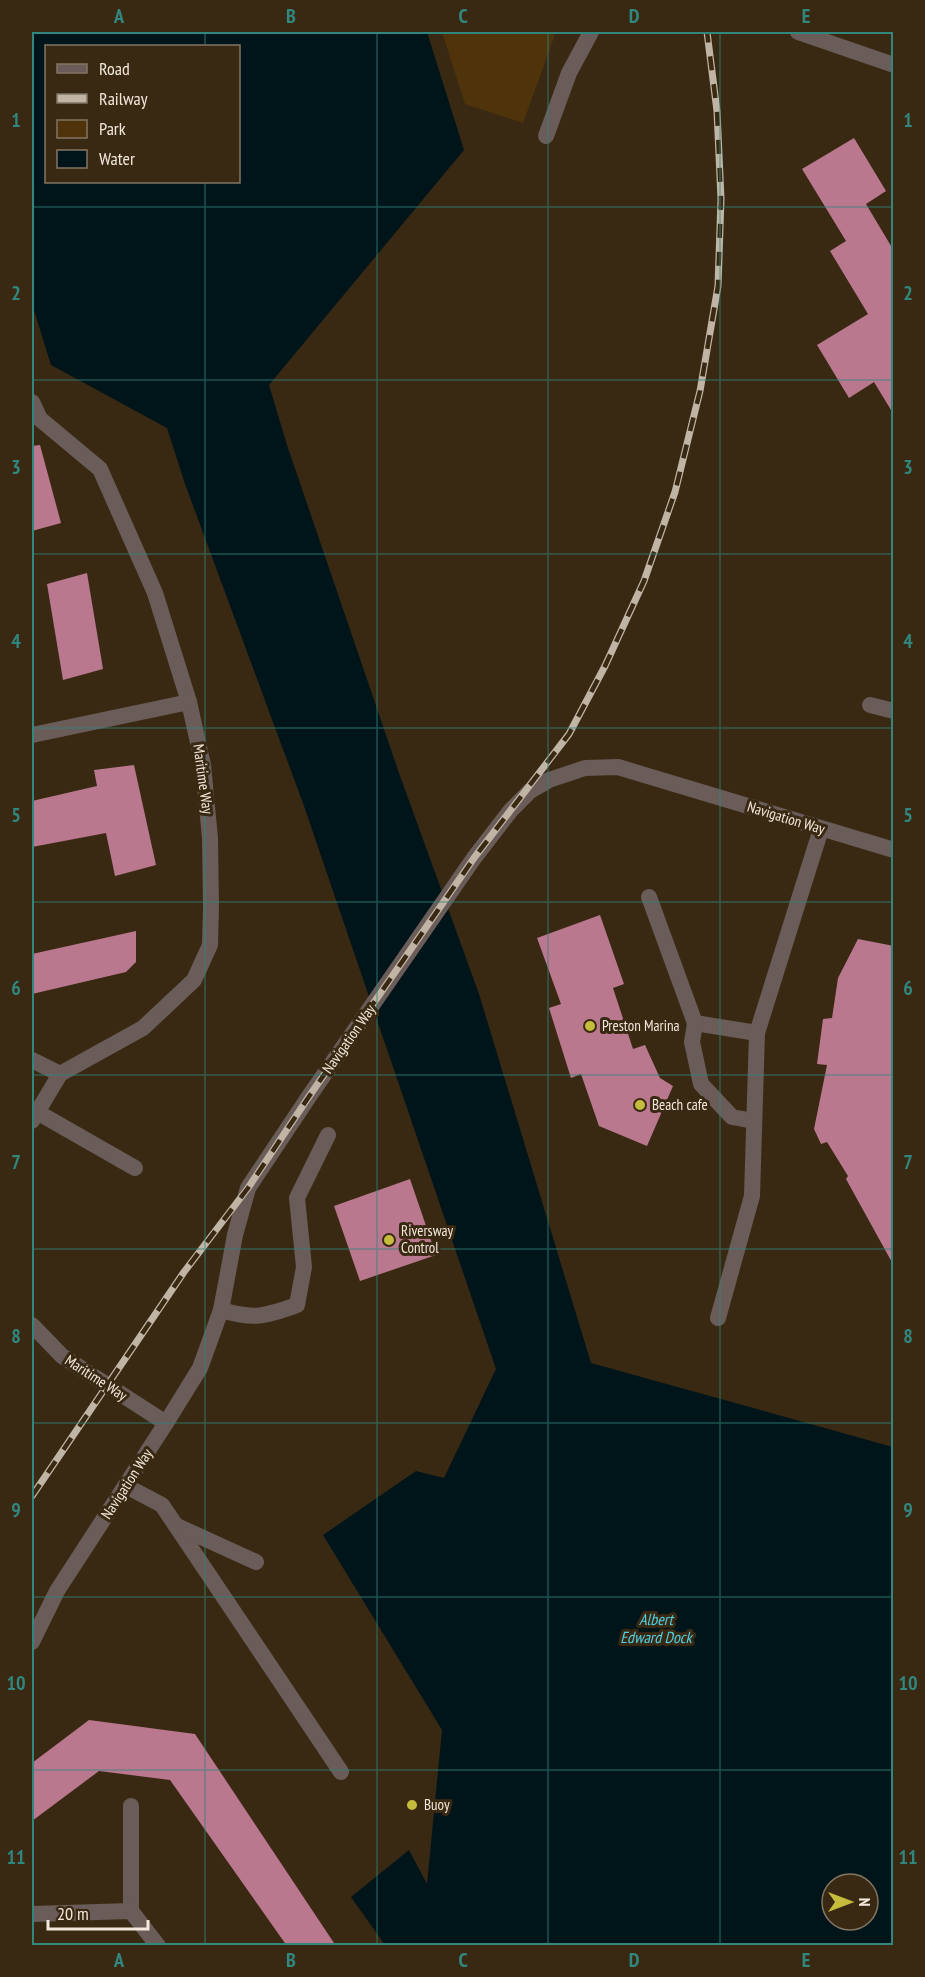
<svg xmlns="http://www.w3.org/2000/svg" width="925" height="1977" font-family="'PT Sans Narrow',sans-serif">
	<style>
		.green { fill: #4f330b }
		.water { fill: #00151a; fill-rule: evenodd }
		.building { fill: #ba788f }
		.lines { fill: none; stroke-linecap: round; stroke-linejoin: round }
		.service { stroke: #6a5c58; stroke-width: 16 }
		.minor { stroke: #6a5c58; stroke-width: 16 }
		.tertiary { stroke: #6a5c58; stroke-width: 16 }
		.rail-casing { stroke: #c0b4a4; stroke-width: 7 }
		.rail { stroke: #392913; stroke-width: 4.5; stroke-dasharray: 14; stroke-linecap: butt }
		.grid { fill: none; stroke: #31877e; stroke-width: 1.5; stroke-opacity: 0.55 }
		.poi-dot { fill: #c5bc3d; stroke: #392913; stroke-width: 2 }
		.labels { text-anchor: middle; stroke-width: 6; stroke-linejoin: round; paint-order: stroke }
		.street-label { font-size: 15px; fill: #f2e7da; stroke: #392913 }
		.poi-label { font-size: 15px; fill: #f2e7da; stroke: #392913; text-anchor: start }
		.water-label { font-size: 16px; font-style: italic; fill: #4ed2e9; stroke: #392913 }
		.neatline { fill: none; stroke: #31877e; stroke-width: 2 }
		.grid-label { font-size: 20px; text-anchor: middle; font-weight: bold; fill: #31877e }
	</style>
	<rect width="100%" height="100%" fill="#392913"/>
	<!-- green -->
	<polygon class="green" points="442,32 556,32 523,123 465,104"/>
	<!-- water -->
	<path class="water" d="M32,32H427L464,150L269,385L287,445L399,773L479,994L591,1363L893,1447V1945H385L351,1897L409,1850L427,1884L442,1730L323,1535L416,1471L444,1478L496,1369L304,806L185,484L167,428L51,365L32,304ZM46,46H238V182H46ZM832,1884H868V1920H832Z"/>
	<!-- building -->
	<g class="building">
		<polygon points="854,138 886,191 866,204 894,251 894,415 874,382 849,398 817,345 868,314 830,251 846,241 802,169"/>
		<polygon points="40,445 61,523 32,531 32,446"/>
		<polygon points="87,573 103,669 63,680 47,584"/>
		<polygon points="134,765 156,865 115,876 106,833 32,847 32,801 97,786 94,770"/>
		<polygon points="600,915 624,984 613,988 633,1049 645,1045 660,1078 673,1086 647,1146 599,1126 581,1074 571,1078 549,1008 561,1004 537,938"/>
		<polygon points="136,931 136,962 126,972 32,994 32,954"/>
		<polygon points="858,939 894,946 894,1266 846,1179 848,1176 827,1142 821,1144 814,1129 827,1065 817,1064 823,1019 832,1018 838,978"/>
		<polygon points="410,1179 436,1255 360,1281 334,1206"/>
		<polygon points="89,1720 195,1734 336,1946 287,1946 170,1780 99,1771 32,1821 32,1763"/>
	</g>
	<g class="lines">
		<!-- service -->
		<g class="service">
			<polyline points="546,136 569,73 591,32"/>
			<polyline points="870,705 894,711"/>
			<polyline points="649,897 695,1023 757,1033"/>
			<polyline points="695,1023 692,1042 701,1084 732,1117 754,1121"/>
			<polyline points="37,1112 135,1168"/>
			<path d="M221,1310C255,1320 265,1316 297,1305L304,1267L297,1198L328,1135"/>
			<polyline points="718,1318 752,1196 757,1033 821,829"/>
			<polyline points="126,1486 162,1505 341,1772"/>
			<polyline points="177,1526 256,1562"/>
		</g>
		<!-- minor -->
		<g class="minor">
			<polyline points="798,32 894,65"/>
			<polyline points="32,402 40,419 100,469 155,593 189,702 203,765 210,838 211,908 210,945 194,980 143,1028 60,1074 32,1121"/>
			<polyline points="32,735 189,702"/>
			<polyline points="32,1060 60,1074"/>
			<polyline points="32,1325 62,1356 166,1423"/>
			<polyline points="131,1806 131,1911"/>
			<polyline points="32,1914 131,1911 158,1946"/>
		</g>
		<!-- tertiary -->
		<polyline class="tertiary" points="32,1642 57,1591 166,1423 200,1368 221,1310 235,1235 248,1188 310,1095 474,858 511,810 530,791 549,780 585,768 618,767 894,850"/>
		<defs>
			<polyline id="rail" points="32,1496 184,1272 248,1188 310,1095 474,858 569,734 605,666 644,581 675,492 700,391 718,286 721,199 717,111 707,32"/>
		</defs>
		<!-- rail casing -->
		<use href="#rail" class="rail-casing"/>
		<!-- rail -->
		<use href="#rail" class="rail"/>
	</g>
	<!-- grid -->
	<path class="grid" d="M205,32V46M377,32V1946M548,32V1946M720,32V1946M205,182V1946M32,207H894M32,380H894M32,554H894M32,728H894M32,902H894M32,1075H894M32,1249H894M32,1423H894M32,1597H894M32,1770H894"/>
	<!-- markers -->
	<g class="poi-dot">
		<circle cx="590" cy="1026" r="6"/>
		<circle cx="640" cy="1105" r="6"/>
		<circle cx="389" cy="1240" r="6"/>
		<circle cx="412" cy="1805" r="6"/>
	</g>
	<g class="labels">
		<!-- street labels -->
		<g class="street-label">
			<text transform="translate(203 779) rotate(82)" y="5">Maritime Way</text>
			<text transform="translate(786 818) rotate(17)" y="5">Navigation Way</text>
			<text transform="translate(349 1039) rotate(-55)" y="5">Navigation Way</text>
			<text transform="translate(96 1378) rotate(33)" y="5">Maritime Way</text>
			<text transform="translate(127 1484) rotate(-57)" y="5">Navigation Way</text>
		</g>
		<!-- poi labels -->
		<g class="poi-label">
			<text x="602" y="1031">Preston Marina</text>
			<text x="652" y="1110">Beach cafe</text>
			<text x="401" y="1236">Riversway<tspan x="401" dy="17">Control</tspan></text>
			<text x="424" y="1810">Buoy</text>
		</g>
		<!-- water labels -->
		<g class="water-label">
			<text x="656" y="1625">Albert<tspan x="656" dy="18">Edward Dock</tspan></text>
		</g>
	</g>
	<!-- border -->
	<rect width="925" height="1977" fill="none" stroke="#392913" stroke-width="66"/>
	<!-- legend -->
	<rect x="45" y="45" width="195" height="138" fill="#392913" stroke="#837563" stroke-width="1.5"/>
	<rect x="57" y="64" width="30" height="9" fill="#6a5c58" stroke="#837563" stroke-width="1.5"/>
	<text x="99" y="75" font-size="18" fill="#f2e7da">Road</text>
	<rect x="57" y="94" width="30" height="9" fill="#c0b4a4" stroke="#837563" stroke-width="1.5"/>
	<text x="99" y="105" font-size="18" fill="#f2e7da">Railway</text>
	<rect x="57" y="120" width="30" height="18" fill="#4f330b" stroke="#837563" stroke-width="1.5"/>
	<text x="99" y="135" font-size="18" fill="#f2e7da">Park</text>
	<rect x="57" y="150" width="30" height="18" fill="#00151a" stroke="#837563" stroke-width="1.5"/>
	<text x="99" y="165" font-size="18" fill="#f2e7da">Water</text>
	<!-- north arrow -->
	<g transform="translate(850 1902) rotate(90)"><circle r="28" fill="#392913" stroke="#837563" stroke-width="1.5"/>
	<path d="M0-4.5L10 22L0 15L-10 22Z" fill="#c5bc3d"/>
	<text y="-9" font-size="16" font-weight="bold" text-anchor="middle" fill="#f2e7da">N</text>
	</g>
	<!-- scale -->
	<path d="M48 1920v9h100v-9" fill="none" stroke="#f2e7da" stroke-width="3"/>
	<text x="57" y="1920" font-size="18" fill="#f2e7da" stroke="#392913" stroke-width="4.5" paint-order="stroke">20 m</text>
	<rect x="33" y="33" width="859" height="1911" class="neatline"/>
	<g class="grid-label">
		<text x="119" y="23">A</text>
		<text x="291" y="23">B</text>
		<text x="463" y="23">C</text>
		<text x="634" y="23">D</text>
		<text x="806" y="23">E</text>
		<text x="16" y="127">1</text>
		<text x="908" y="127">1</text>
		<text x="16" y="300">2</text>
		<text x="908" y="300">2</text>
		<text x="16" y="474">3</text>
		<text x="908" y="474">3</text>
		<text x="16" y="648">4</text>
		<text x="908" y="648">4</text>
		<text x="16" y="822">5</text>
		<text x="908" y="822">5</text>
		<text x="16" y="995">6</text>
		<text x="908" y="995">6</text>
		<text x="16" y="1169">7</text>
		<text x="908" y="1169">7</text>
		<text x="16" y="1343">8</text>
		<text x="908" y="1343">8</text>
		<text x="16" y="1517">9</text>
		<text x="908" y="1517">9</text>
		<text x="16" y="1690">10</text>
		<text x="908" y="1690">10</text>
		<text x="16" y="1864">11</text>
		<text x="908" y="1864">11</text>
		<text x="119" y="1967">A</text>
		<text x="291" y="1967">B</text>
		<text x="463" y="1967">C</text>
		<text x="634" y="1967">D</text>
		<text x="806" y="1967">E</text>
	</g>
</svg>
